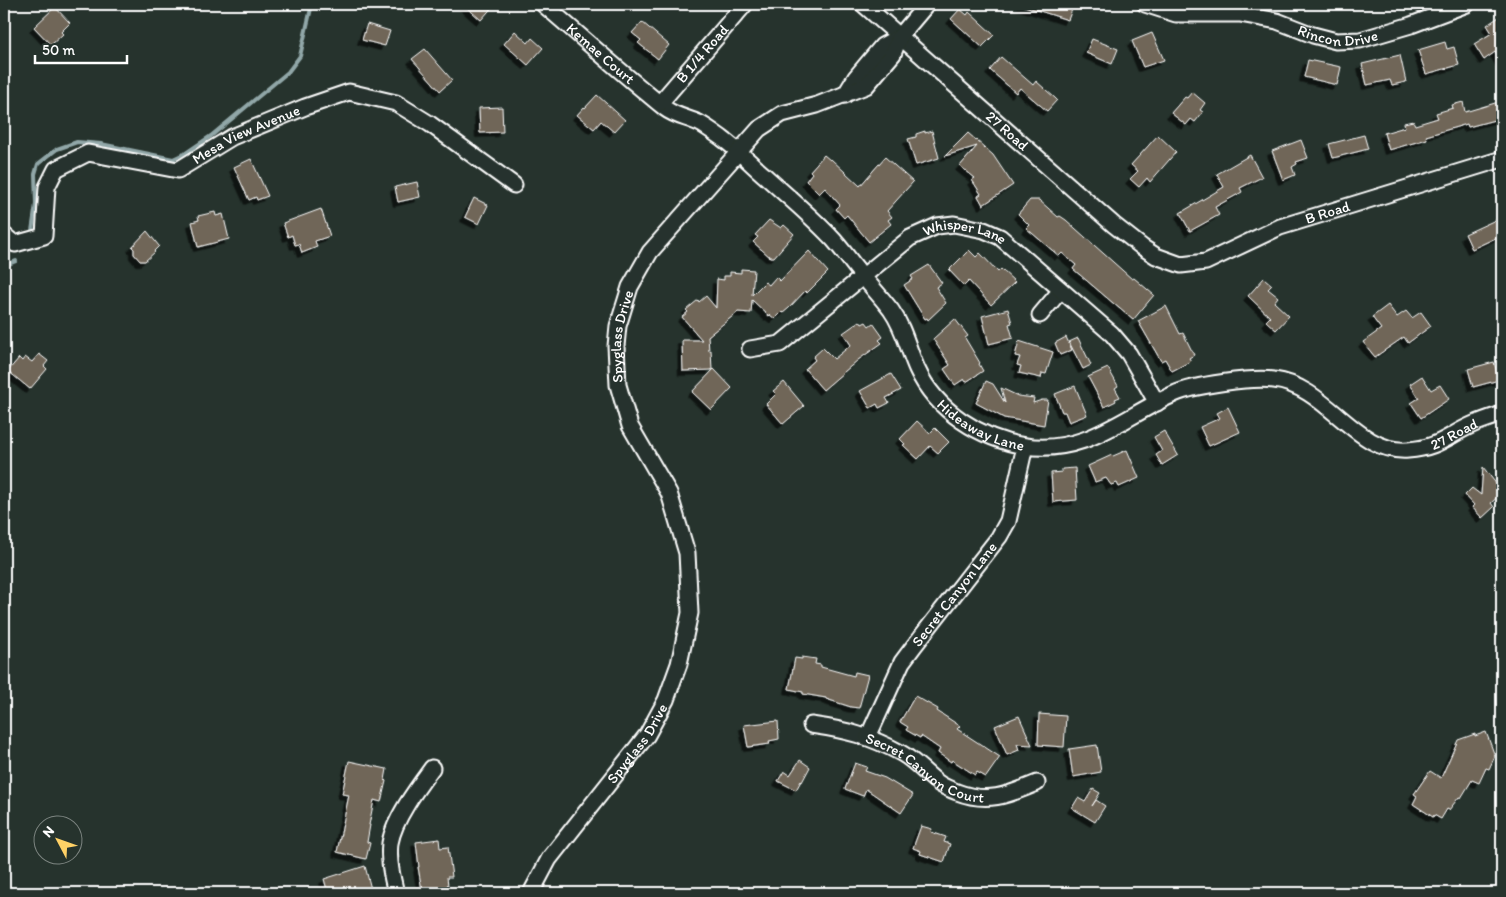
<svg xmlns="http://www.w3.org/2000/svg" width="1506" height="897" font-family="Itim,sans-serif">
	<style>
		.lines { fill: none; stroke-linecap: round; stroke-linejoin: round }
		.stream { stroke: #91a7a8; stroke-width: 4 }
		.building { fill: #706658; stroke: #fff; filter: url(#shadow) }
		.minor-casing { stroke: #fff; stroke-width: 19 }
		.minor { stroke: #26332d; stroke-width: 15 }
		.labels { text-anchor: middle; stroke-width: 5; stroke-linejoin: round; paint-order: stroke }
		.street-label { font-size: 15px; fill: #fff; stroke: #26332d }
	</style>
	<defs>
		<filter id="shadow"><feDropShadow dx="-4.5" dy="4.5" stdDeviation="0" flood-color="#0009"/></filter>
	</defs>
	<rect width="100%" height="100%" fill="#26332d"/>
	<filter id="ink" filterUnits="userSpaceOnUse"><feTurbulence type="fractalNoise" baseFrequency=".02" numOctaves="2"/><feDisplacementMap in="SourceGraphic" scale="10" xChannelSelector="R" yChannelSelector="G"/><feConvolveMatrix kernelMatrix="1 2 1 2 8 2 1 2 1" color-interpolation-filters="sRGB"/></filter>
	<g filter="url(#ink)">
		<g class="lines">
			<!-- stream -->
			<g class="stream">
				<polyline points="32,231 36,204 35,174 38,164 57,149 77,142 101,144 173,159 186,153 211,136 288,72 300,56 312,4"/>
				<polyline points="4,266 16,261"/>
			</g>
		</g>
		<!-- building -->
		<g class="building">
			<polygon points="463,4 495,4 481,20"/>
			<polygon points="1021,4 1074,4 1068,20 1021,5"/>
			<polygon points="55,7 70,23 61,32 63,34 51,45 34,27"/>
			<polygon points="960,9 967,15 969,12 994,35 982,47 951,19"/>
			<polygon points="1502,15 1502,64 1495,52 1484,60 1474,44 1492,33 1487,25"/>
			<polygon points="642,22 669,45 658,59 638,43 641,40 632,33"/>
			<polygon points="367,24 390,31 385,46 362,40"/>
			<polygon points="515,31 528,43 532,38 543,48 528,65 504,44"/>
			<polygon points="1152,33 1164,60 1143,67 1132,41"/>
			<polygon points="1092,39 1118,49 1112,64 1086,53"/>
			<polygon points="1445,42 1447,49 1454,47 1459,65 1426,74 1418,50"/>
			<polygon points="425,49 452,80 440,91 412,59"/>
			<polygon points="1400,55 1406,82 1392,85 1390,80 1367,85 1362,64"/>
			<polygon points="1001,57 1033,85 1036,81 1055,98 1057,100 1047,111 1020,88 1016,93 990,70"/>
			<polygon points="1308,60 1341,67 1337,85 1304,77"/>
			<polygon points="1192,92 1205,103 1200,110 1203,112 1195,122 1191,119 1186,125 1171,113 1185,97 1187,98"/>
			<polygon points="597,95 625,120 614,132 601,121 594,129 577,115 584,107 585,108"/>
			<polygon points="1502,101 1502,118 1468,127 1467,124 1426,136 1427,139 1389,150 1384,133 1405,127 1404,123 1413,121 1415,125 1438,118 1436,113 1453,108 1452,105 1463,102 1465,112"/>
			<polygon points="502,107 503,132 480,133 479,108"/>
			<polygon points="925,131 925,133 932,131 939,158 916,165 908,139 916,137 916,134"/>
			<polygon points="968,133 993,155 1013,185 983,205 978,196 981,194 972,180 975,178 960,166 977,146 945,156"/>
			<polygon points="1158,135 1176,152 1150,182 1147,178 1139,187 1130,179 1138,171 1131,165"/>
			<polygon points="1364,135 1368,149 1333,158 1329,144"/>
			<polygon points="1301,140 1308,158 1296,162 1297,164 1292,167 1295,175 1283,180 1272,151"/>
			<polygon points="824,155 830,160 831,159 860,186 885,157 913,182 887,211 892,217 888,220 891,224 869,242 847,215 844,218 836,209 840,205 825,188 819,194 806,181 812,173 810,171"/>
			<polygon points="1250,155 1262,177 1240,188 1242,192 1215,207 1219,215 1190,231 1180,213 1224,187 1217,174"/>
			<polygon points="251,159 268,196 257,200 256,197 249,200 234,167"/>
			<polygon points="417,182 420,197 398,202 395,187"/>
			<polygon points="474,198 488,205 479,224 465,217"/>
			<polygon points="1030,200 1039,200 1058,217 1060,216 1066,220 1132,279 1134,278 1154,295 1133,320 1073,269 1076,265 1062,253 1059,256 1026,228 1029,225 1018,214"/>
			<polygon points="321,209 330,236 315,241 317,247 302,253 299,244 295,245 292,235 288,237 283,223"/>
			<polygon points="215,212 216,216 223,214 229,239 198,247 192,222 199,220 198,216"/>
			<polygon points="1502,217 1502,235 1472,249 1465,234"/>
			<polygon points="769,220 781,228 784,225 794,234 774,257 770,257 753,242 758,237 755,235"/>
			<polygon points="147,231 159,246 154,251 155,252 145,261 140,261 134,254 134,249 132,247"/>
			<polygon points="969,250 976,257 980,253 998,272 1001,269 1015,282 991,305 969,281 964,286 949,270"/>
			<polygon points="809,251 828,272 807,293 805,291 789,308 783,313 782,312 775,319 770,315 769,316 752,300 751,313 738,312 708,336 709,351 711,350 712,370 683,371 682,340 702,340 682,317 688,312 686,310 698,300 699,302 706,296 716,308 717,279 724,280 724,276 730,276 730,272 741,273 741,269 754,270 752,295 765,282 769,285 776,277 780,281"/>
			<polygon points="929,265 942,283 936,287 946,303 928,320 927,318 925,319 904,285 913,279 911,276"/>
			<polygon points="1264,278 1272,285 1268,289 1278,297 1274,302 1289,316 1276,330 1266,321 1270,317 1248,296"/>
			<polygon points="1388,305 1397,317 1406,311 1412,318 1421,312 1431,326 1408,343 1404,337 1375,357 1363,342 1381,329 1372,317"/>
			<polygon points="1166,306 1180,334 1183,333 1194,355 1189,358 1191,361 1172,371 1165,359 1161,361 1138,321"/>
			<polygon points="1008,309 1012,323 1009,324 1013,338 989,344 982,316"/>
			<polygon points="955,319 968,336 965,338 980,363 979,364 983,371 966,382 964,379 955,385 944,369 950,365 933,339"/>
			<polygon points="860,321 862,324 866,322 869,326 873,323 883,337 879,340 882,343 858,360 823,390 805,369 815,360 813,357 823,348 834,359 851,345 843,333"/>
			<polygon points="1066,337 1072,350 1060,355 1055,343"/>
			<polygon points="1078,338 1091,365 1083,369 1069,342"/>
			<polygon points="1019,341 1053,352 1046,374 1042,373 1041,378 1019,373 1021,366 1017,365 1020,357 1015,356"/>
			<polygon points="39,354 48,361 44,366 47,369 30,389 8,371 19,358 22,361 25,357 32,362"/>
			<polygon points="1494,362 1499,380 1473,387 1468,369"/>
			<polygon points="1108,368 1118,386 1115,388 1120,397 1115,399 1116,401 1104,407 1088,377"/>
			<polygon points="714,369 732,388 711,410 692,392"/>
			<polygon points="891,374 901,390 886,398 889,403 879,408 877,404 870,408 860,391"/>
			<polygon points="1422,376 1431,390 1440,385 1449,399 1421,418 1411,403 1419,398 1410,384"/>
			<polygon points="986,381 993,384 1005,403 1001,388 1018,396 1034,398 1033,403 1042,400 1048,400 1044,425 1004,418 976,403"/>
			<polygon points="784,382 804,406 783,424 766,404 776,394 773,391"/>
			<polygon points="1075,386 1087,415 1069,422 1065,412 1062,412 1055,394"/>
			<polygon points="1228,407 1240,432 1209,446 1200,427 1220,418 1217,413"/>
			<polygon points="917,421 930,433 935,428 949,442 938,453 930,446 918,459 903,445 905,444 900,439"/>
			<polygon points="1164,431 1178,455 1162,465 1156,455 1162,451 1154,437"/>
			<polygon points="1127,450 1139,478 1119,487 1117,483 1111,485 1106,478 1095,482 1088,466 1112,455 1113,456"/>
			<polygon points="1483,467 1502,491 1502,493 1491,503 1494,507 1482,518 1472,507 1474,505 1465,495 1472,488 1481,495"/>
			<polygon points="1075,468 1077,500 1053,502 1051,473 1062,472 1062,469"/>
			<polygon points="802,657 816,659 815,664 821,665 821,667 854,676 855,672 868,675 859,708 851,707 826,699 826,698 803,694 803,692 789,689 795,658 802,659"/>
			<polygon points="915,696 938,709 937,711 960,726 957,729 1000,757 986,777 977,772 975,775 952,760 951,762 938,753 940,749 921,736 920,738 906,730 908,727 900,722"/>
			<polygon points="1039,714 1066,716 1064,747 1038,745"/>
			<polygon points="1019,716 1032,745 1017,744 1019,750 1007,755 995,726"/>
			<polygon points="778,721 779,739 769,741 770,744 748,747 744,725"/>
			<polygon points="1486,732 1495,756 1489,769 1486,768 1479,783 1472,780 1461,798 1459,797 1449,810 1447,809 1441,819 1434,815 1433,817 1413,804 1417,796 1414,794 1430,771 1441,778 1458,740 1475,734 1475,736"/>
			<polygon points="1097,745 1101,772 1073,777 1069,749"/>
			<polygon points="800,760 810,767 802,782 801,781 796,790 778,781 784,771 790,775"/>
			<polygon points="349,761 387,769 385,780 386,781 381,802 374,800 369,825 370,825 367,842 370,843 366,859 337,852 349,795 342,794"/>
			<polygon points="855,763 867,767 865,771 885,778 913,795 901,813 866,789 863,796 845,789"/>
			<polygon points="1093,789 1100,793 1092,806 1096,800 1105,806 1095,822 1072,808 1078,798 1085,802"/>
			<polygon points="921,826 932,829 931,832 946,837 944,842 950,844 944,862 920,854 921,851 913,848"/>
			<polygon points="439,839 440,848 448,847 452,877 447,877 448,886 422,890 418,867 419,867 416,842"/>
			<polygon points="365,866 372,893 328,893 324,879"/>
		</g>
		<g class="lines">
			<defs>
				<g id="minor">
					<path id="s1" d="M543,4C584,39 624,75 666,109C675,116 688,118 699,123C707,127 716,134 723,139C738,150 750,163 764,175C786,195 809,214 830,236C841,247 850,261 860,273C870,285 881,297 891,310C904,328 908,349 917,369C936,411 981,439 1025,446C1085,455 1123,417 1174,394C1194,385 1252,377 1274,380C1327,386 1356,454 1408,450C1439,448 1448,435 1474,424C1483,420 1493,417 1502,414"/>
					<path id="s2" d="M863,4L1114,225L1142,247L1156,256L1181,265L1206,262L1280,227L1502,159"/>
					<path id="s3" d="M1145,4L1176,14H1240L1277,21L1313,35L1336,41L1360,40L1411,25L1467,4"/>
					<polyline points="845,95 856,77 882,46 900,36"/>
					<path id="s4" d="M660,103L745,4"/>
					<path id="s5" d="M4,235L15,244L44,236L47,187L56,169L88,153L178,170L232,137L305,107L349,92L396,103L430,124L514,185"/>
					<polyline points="1040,315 1061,290"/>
					<path id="s6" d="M750,349L780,344L910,238L937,226L954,224L984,230L1000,237L1112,334L1129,354L1157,403"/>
					<path id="s7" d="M811,725C846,730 870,736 901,753C914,760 925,773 937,782C943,787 950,789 957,792C988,804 1008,795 1037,783"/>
					<path id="s8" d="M868,737L902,662L914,646L999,537L1008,521L1025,446"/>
					<path d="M396,893C392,877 388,860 390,843C394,819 418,787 432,768"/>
					<path id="s9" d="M531,893L549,859L647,735L666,700L679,664L690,613L687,553L669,493L630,426L618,385L616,346L618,326L630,287L650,252L759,129L782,114L817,105L866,86L893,54L900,36L927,4"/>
				</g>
			</defs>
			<!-- minor casing -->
			<use href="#minor" class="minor-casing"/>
			<!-- minor -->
			<use href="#minor" class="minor"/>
		</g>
	</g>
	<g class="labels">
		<!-- street labels -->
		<g class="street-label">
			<text dy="5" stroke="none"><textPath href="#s3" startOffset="198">Rincon Drive</textPath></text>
			<text dy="5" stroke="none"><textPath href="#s1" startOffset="76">Kemae Court</textPath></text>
			<text dy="5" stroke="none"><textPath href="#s4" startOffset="65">B 1/4 Road</textPath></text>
			<text dy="5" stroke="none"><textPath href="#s2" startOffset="192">27 Road</textPath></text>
			<text dy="5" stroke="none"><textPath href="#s5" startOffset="318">Mesa View Avenue</textPath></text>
			<text dy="5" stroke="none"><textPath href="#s2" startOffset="570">B Road</textPath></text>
			<text dy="5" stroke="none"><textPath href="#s6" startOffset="256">Whisper Lane</textPath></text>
			<text dy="5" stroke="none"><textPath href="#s9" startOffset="619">Spyglass Drive</textPath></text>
			<text dy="5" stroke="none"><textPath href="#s1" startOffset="620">Hideaway Lane</textPath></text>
			<text dy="5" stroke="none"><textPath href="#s1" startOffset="1136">27 Road</textPath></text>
			<text dy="5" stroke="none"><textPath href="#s8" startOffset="168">Secret Canyon Lane</textPath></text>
			<text dy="5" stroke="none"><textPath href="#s9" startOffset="184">Spyglass Drive</textPath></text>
			<text dy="5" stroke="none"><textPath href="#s7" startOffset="124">Secret Canyon Court</textPath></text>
		</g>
	</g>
	<!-- margin -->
	<rect width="1506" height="897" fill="none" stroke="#26332d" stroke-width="20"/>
	<rect x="10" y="10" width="1486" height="877" fill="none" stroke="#fff" stroke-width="2" filter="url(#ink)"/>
	<!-- north arrow -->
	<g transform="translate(58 840) rotate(311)"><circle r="24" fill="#26332d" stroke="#7d8581"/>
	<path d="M0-4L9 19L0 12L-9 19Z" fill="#ffd166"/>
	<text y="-8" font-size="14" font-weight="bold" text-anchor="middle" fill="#ffffff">N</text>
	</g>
	<!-- scale -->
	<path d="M35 55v8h92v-8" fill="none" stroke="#ffffff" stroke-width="2.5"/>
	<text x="42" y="55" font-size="15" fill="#ffffff" stroke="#26332d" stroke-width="4" paint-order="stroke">50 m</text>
</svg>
